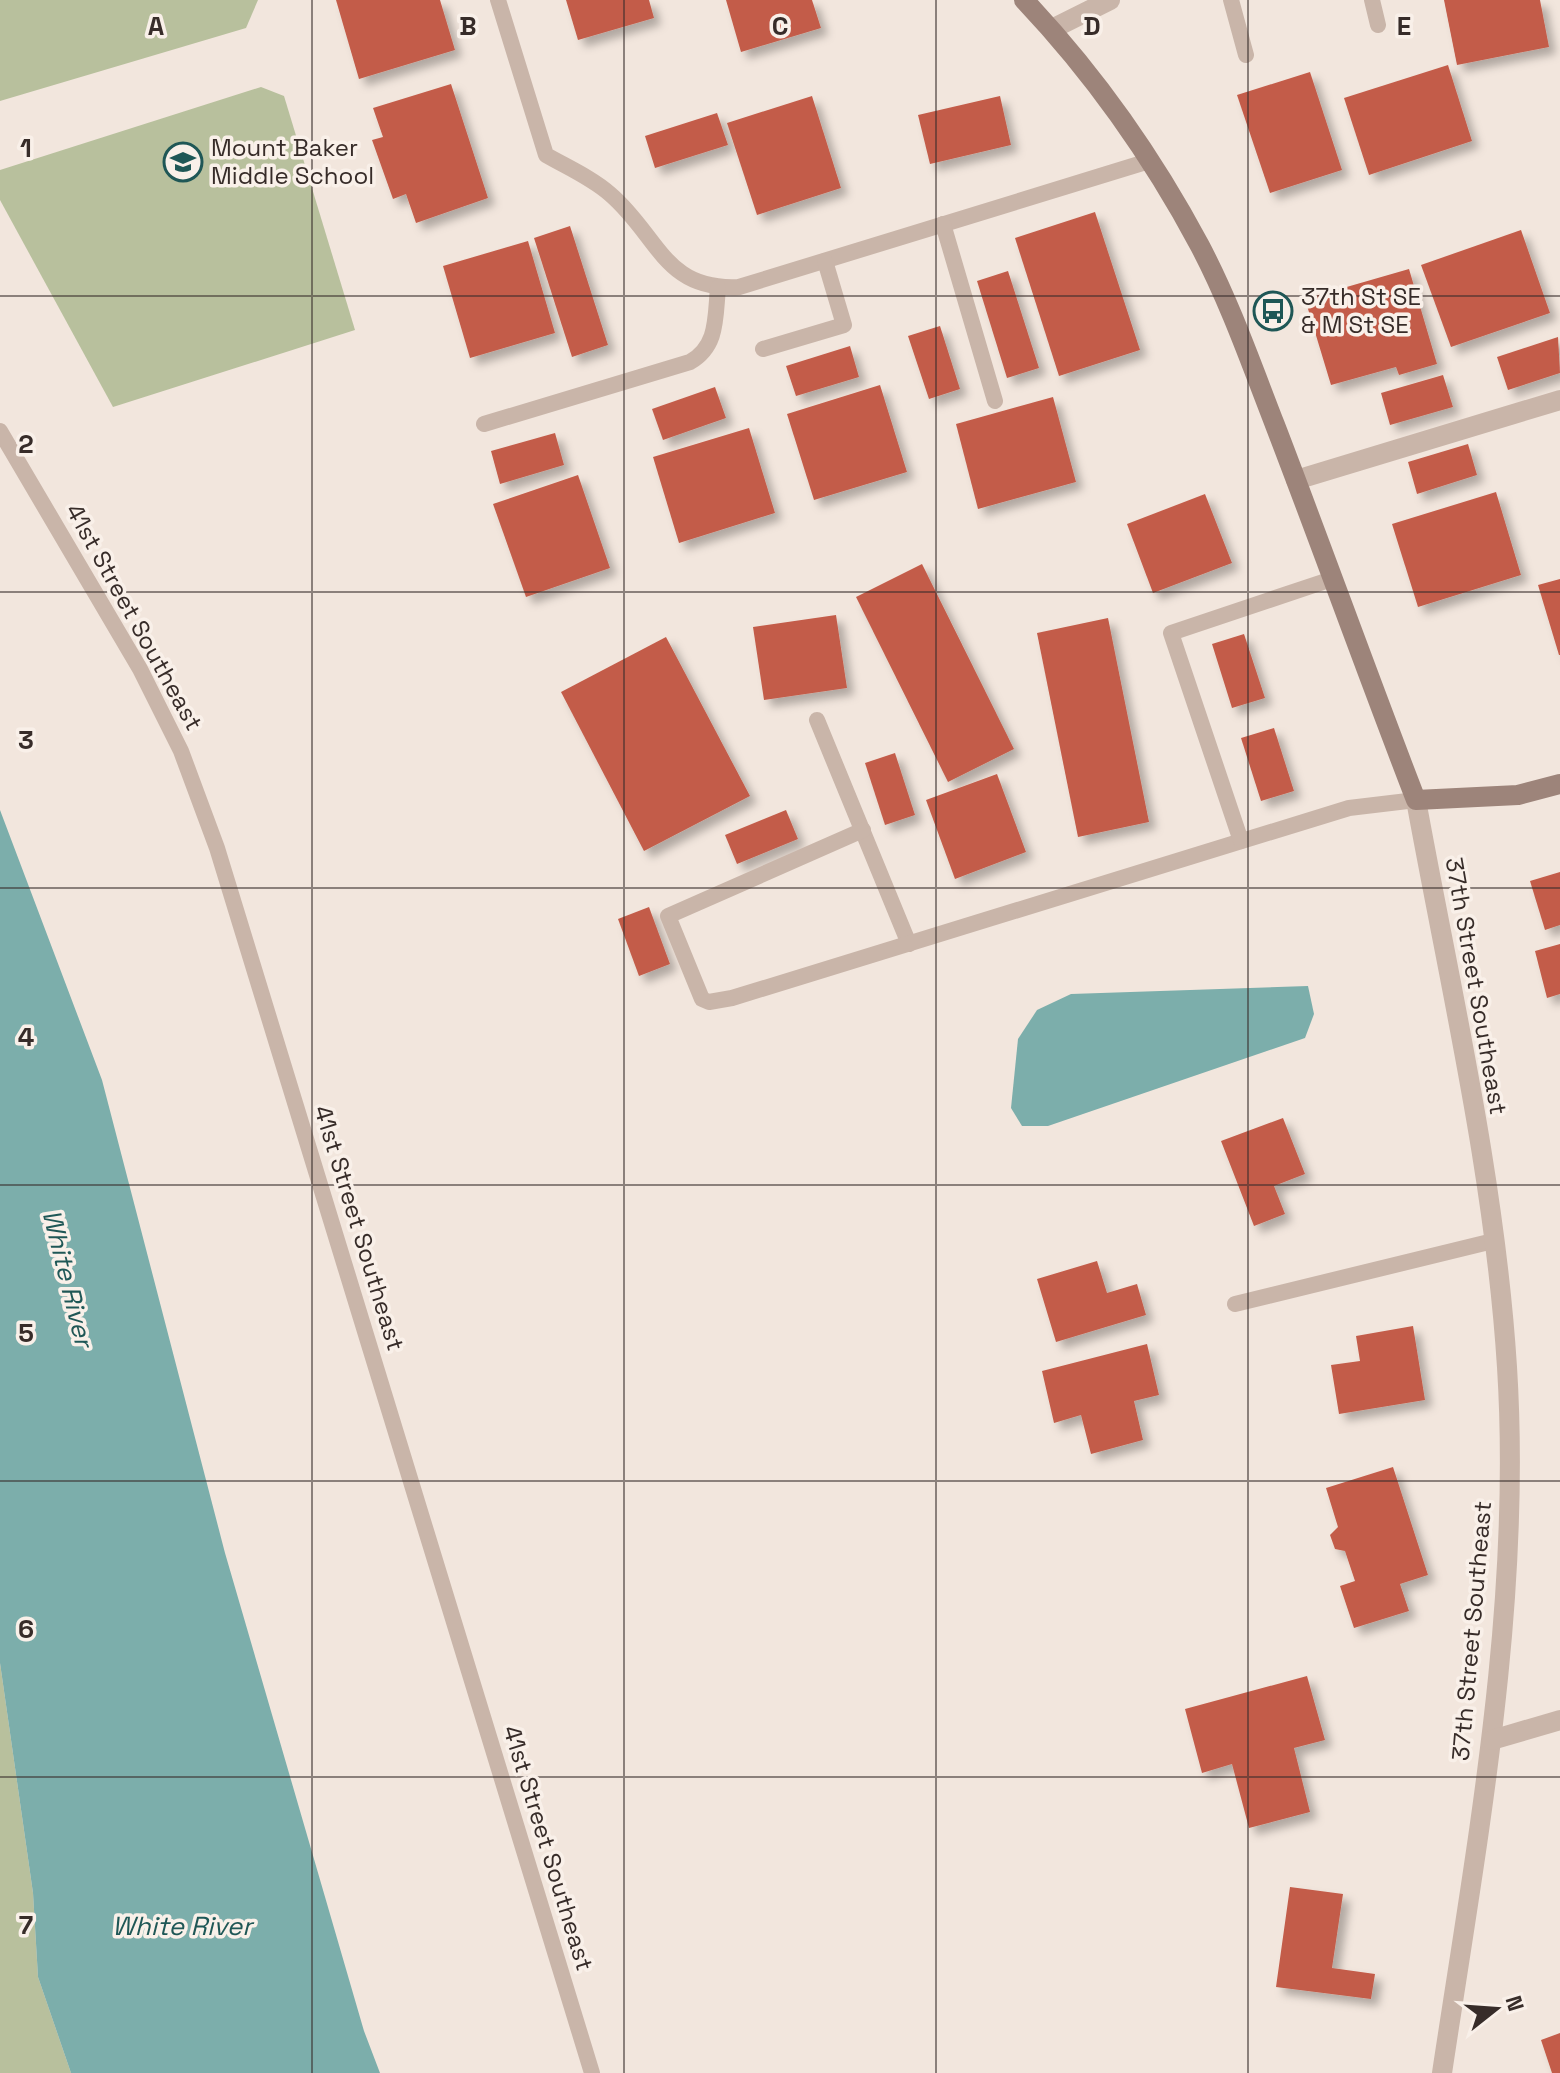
<svg xmlns="http://www.w3.org/2000/svg" width="1560" height="2073" font-family="'Space Grotesk',sans-serif">
	<style>
		.green { fill: #b8c09d }
		.water { fill: #7caeab }
		.building { fill: #c35c49; filter: url(#shadow) }
		.lines { fill: none; stroke-linecap: round; stroke-linejoin: round }
		.lane { stroke: #c9b5a9; stroke-width: 16 }
		.street { stroke: #c9b5a9; stroke-width: 20 }
		.secondary { stroke: #9d847a; stroke-width: 20 }
		.grid { fill: none; stroke: #372c29; stroke-width: 2; stroke-opacity: 0.55 }
		.labels { text-anchor: middle; stroke-width: 7; stroke-linejoin: round; paint-order: stroke }
		.poi-label { font-size: 24px; fill: #372c29; stroke: #f9f0e9; text-anchor: start }
		.street-label { font-size: 24px; fill: #372c29; stroke: #f9f0e9 }
		.water-label { font-size: 26px; font-style: italic; fill: #1f5756; stroke: #f9f0e9 }
		.grid-label { font-size: 26px; text-anchor: middle; font-weight: bold; fill: #372c29; stroke: #f9f0e9; stroke-width: 7; stroke-linejoin: round; paint-order: stroke }
	</style>
	<defs>
		<filter id="shadow"><feDropShadow dx="7" dy="7" stdDeviation="4" flood-color="#0004"/></filter>
	</defs>
	<rect width="100%" height="100%" fill="#f2e6dd"/>
	<!-- green -->
	<g class="green">
		<polygon points="0,0 258,0 246,28 0,101"/>
		<polygon points="261,87 284,96 355,330 113,407 0,200 0,170"/>
		<polygon points="0,1663 33,1893 38,1977 71,2073 0,2073"/>
	</g>
	<!-- water -->
	<g class="water">
		<polygon points="0,810 102,1080 225,1553 364,2031 380,2073 71,2073 38,1977 33,1893 0,1663"/>
		<polygon points="1308,986 1314,1014 1305,1038 1048,1126 1022,1126 1011,1108 1018,1039 1037,1010 1071,994"/>
	</g>
	<!-- building -->
	<g class="building">
		<polygon points="336,0 440,0 455,50 359,79"/>
		<polygon points="566,0 649,0 654,18 578,40"/>
		<polygon points="726,0 812,0 821,28 741,52"/>
		<polygon points="1444,0 1540,0 1549,47 1457,65"/>
		<polygon points="1448,65 1472,141 1369,175 1344,98"/>
		<polygon points="1310,72 1342,170 1270,193 1237,95"/>
		<polygon points="451,84 488,198 416,223 406,194 393,199 372,140 383,137 373,108"/>
		<polygon points="812,96 841,188 757,215 727,123"/>
		<polygon points="1000,96 1011,145 930,164 918,115"/>
		<polygon points="717,113 728,145 655,168 645,136"/>
		<polygon points="1095,212 1140,350 1059,376 1015,238"/>
		<polygon points="570,226 608,345 572,357 534,238"/>
		<polygon points="1521,230 1550,313 1451,347 1421,265"/>
		<polygon points="528,241 555,333 470,358 443,266"/>
		<polygon points="1409,269 1437,364 1399,375 1396,367 1331,385 1305,299"/>
		<polygon points="1008,271 1039,368 1007,378 977,281"/>
		<polygon points="940,326 960,389 929,399 908,336"/>
		<polygon points="1558,337 1560,373 1508,390 1497,357"/>
		<polygon points="850,346 859,377 796,396 786,366"/>
		<polygon points="1443,375 1453,407 1390,425 1381,393"/>
		<polygon points="880,385 907,472 814,500 787,414"/>
		<polygon points="715,387 726,418 663,440 652,409"/>
		<polygon points="1053,397 1076,482 978,509 956,424"/>
		<polygon points="749,428 775,513 679,543 653,457"/>
		<polygon points="555,433 564,465 500,484 491,451"/>
		<polygon points="1468,444 1477,475 1417,494 1408,462"/>
		<polygon points="578,475 610,568 526,597 493,504"/>
		<polygon points="1496,492 1521,575 1418,607 1392,524"/>
		<polygon points="1205,494 1232,563 1153,593 1127,524"/>
		<polygon points="922,564 1014,749 948,782 856,597"/>
		<polygon points="1560,579 1560,655 1559,655 1538,585"/>
		<polygon points="836,615 847,688 764,700 753,627"/>
		<polygon points="1108,618 1149,822 1078,837 1037,633"/>
		<polygon points="1244,634 1265,698 1232,708 1212,644"/>
		<polygon points="666,637 750,796 644,851 561,692"/>
		<polygon points="1274,728 1294,791 1261,801 1241,738"/>
		<polygon points="895,753 915,815 885,825 865,763"/>
		<polygon points="997,774 1026,852 955,879 926,800"/>
		<polygon points="786,810 798,839 737,864 725,835"/>
		<polygon points="1560,872 1560,925 1545,930 1530,881"/>
		<polygon points="649,907 670,964 639,976 618,919"/>
		<polygon points="1560,944 1560,994 1547,998 1535,951"/>
		<polygon points="1283,1118 1305,1174 1274,1186 1285,1214 1254,1226 1221,1141"/>
		<polygon points="1097,1261 1107,1293 1137,1284 1146,1315 1056,1342 1037,1279"/>
		<polygon points="1413,1326 1425,1400 1339,1414 1331,1365 1360,1361 1356,1336"/>
		<polygon points="1147,1344 1159,1395 1134,1401 1143,1440 1091,1454 1081,1415 1054,1423 1042,1371"/>
		<polygon points="1393,1467 1428,1575 1400,1584 1409,1611 1354,1628 1340,1586 1355,1581 1345,1551 1335,1549 1330,1535 1338,1527 1326,1488"/>
		<polygon points="1307,1676 1325,1740 1294,1748 1310,1812 1249,1828 1232,1764 1202,1773 1185,1709"/>
		<polygon points="1290,1887 1343,1894 1332,1968 1375,1974 1371,1999 1276,1987"/>
		<polygon points="1560,2033 1560,2073 1552,2073 1541,2040"/>
	</g>
	<g class="lines">
		<!-- lane -->
		<g class="lane">
			<path d="M498,0L546,155C567,167 592,178 610,194C659,236 664,291 739,287L1149,161"/>
			<polyline points="1231,0 1246,55"/>
			<polyline points="1372,0 1378,25"/>
			<polyline points="943,224 995,401"/>
			<polyline points="763,349 844,325 825,261"/>
			<path d="M484,424L690,362C718,346 715,318 718,288"/>
			<polyline points="0,431 140,669 181,751 217,848 592,2073"/>
			<polyline points="817,720 909,944"/>
			<polyline points="863,830 668,916 702,999 709,1002 732,998 1349,808 1416,800"/>
			<polyline points="1241,841 1171,633 1332,579"/>
			<polyline points="1235,1304 1493,1241"/>
		</g>
		<!-- street -->
		<g class="street">
			<polyline points="1052,29 1110,0"/>
			<polyline points="1296,480 1560,400"/>
			<path d="M1416,800C1450,987 1495,1177 1507,1367C1522,1603 1477,1841 1442,2073"/>
			<polyline points="1492,1740 1560,1720"/>
		</g>
		<!-- secondary -->
		<path class="secondary" d="M1024,0C1093,73 1153,158 1200,246C1230,303 1252,366 1275,425C1323,550 1368,676 1416,800L1518,795L1560,784"/>
	</g>
	<!-- grid -->
	<path class="grid" d="M312,0V2073M624,0V2073M936,0V2073M1248,0V2073M0,296H1560M0,592H1560M0,888H1560M0,1185H1560M0,1481H1560M0,1777H1560"/>
	<!-- icons -->
	<defs>
		<symbol id="school-ring" viewBox="-11 -11 22 22"><circle r="9.5" fill="#f9f0e9" stroke="#1f5756" stroke-width="1.5"/><path d="M0-5L7-2L0 1L-7-2ZM-4 1L0 2.5L4 1V4Q0 6-4 4Z" fill="#1f5756"/></symbol>
		<symbol id="bus-ring" viewBox="-11 -11 22 22"><circle r="9.5" fill="#f9f0e9" stroke="#1f5756" stroke-width="1.5"/><path d="M-5-6H5V4H4V6H2V4H-2V6H-4V4H-5ZM-3.5-4V0h7V-4ZM-3.5 1.2v1.5H-2V1.2ZM2 1.2v1.5H3.5V1.2Z" fill="#1f5756"/></symbol>
	</defs>
	<g fill-rule="evenodd">
		<use href="#school-ring" x="161" y="140" width="44" height="44"/>
		<use href="#bus-ring" x="1251" y="289" width="44" height="44"/>
	</g>
	<g class="labels">
		<!-- poi labels -->
		<g class="poi-label">
			<text x="211" y="156">Mount Baker<tspan x="211" dy="28">Middle School</tspan></text>
			<text x="1301" y="305">37th St SE<tspan x="1301" dy="28">&amp; M St SE</tspan></text>
		</g>
		<!-- street labels -->
		<g class="street-label">
			<text transform="translate(134 617) rotate(61)" y="8">41st Street Southeast</text>
			<text transform="translate(1476 986) rotate(80)" y="8">37th Street Southeast</text>
			<text transform="translate(359 1228) rotate(73)" y="8">41st Street Southeast</text>
			<text transform="translate(1472 1631) rotate(-85)" y="8">37th Street Southeast</text>
			<text transform="translate(548 1848) rotate(73)" y="8">41st Street Southeast</text>
		</g>
		<!-- water labels -->
		<g class="water-label">
			<text transform="translate(68 1278) rotate(76)" y="9">White River</text>
			<text x="182" y="1935">White River</text>
		</g>
	</g>
	<g class="grid-label">
		<text x="156" y="35">A</text>
		<text x="468" y="35">B</text>
		<text x="780" y="35">C</text>
		<text x="1092" y="35">D</text>
		<text x="1404" y="35">E</text>
		<text x="26" y="157">1</text>
		<text x="26" y="453">2</text>
		<text x="26" y="749">3</text>
		<text x="26" y="1046">4</text>
		<text x="26" y="1342">5</text>
		<text x="26" y="1638">6</text>
		<text x="26" y="1934">7</text>
	</g>
	<!-- north arrow -->
	<g transform="translate(1496 2009) rotate(73)" stroke="#f9f0e9" stroke-width="6" paint-order="stroke">
	<path d="M0-6L14 30L0 20L-14 30Z" fill="#372c29"/>
	<text y="-12" font-size="22" font-weight="bold" text-anchor="middle" fill="#372c29">N</text>
	</g>
</svg>
